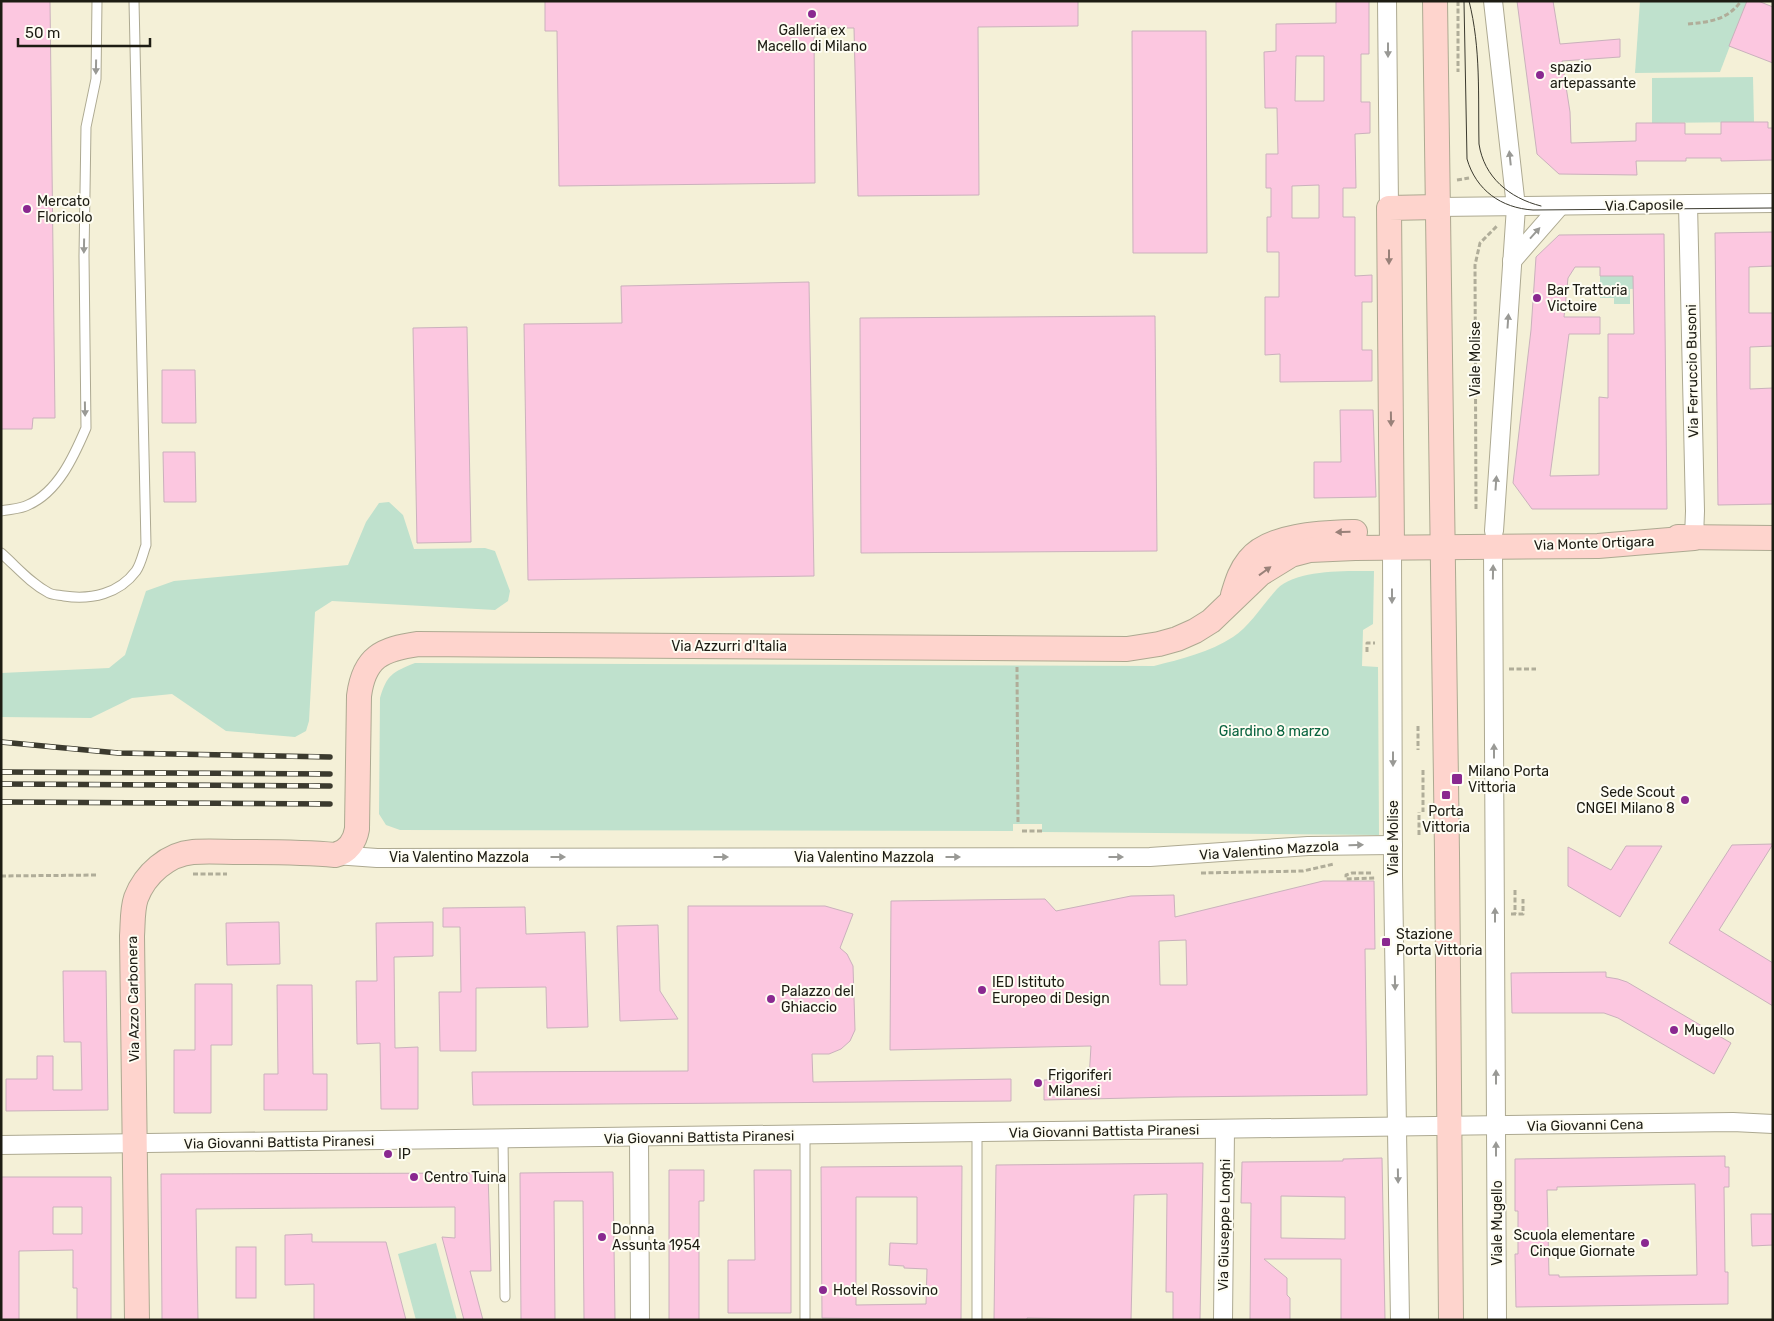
<svg xmlns="http://www.w3.org/2000/svg" width="1774" height="1321" font-family="Rubik,sans-serif">
	<style>
		.green { fill: #bfe1cd }
		.building { fill: #fcc7e0; stroke: #cab1bc; fill-rule: evenodd }
		.lines { fill: none; stroke-linecap: round; stroke-linejoin: round }
		.lane-casing { stroke: #ada991; stroke-width: 11 }
		.street-casing { stroke: #ada991; stroke-width: 20 }
		.secondary-casing { stroke: #ada991; stroke-width: 26 }
		.path { stroke: #b0ad99; stroke-width: 3; stroke-dasharray: 5 2.5; stroke-linecap: butt }
		.lane { stroke: #fff; stroke-width: 9 }
		.street { stroke: #fff; stroke-width: 18 }
		.secondary { stroke: #fed4cd; stroke-width: 24 }
		.tram { stroke: #3b3a2e; stroke-width: 1 }
		.rail-casing { stroke: #3b3a2e; stroke-width: 5.5 }
		.rail { stroke: #fefdf3; stroke-width: 4; stroke-dasharray: 11; stroke-linecap: butt }
		.oneway { fill: #999995 }
		.oneway2 { fill: #998179 }
		.poi-dot { fill: #8a2890; stroke: #fefdf3; stroke-width: 2 }
		.labels { text-anchor: middle; stroke-width: 4; stroke-linejoin: round; paint-order: stroke }
		.poi-label { font-size: 14px; fill: #1d1c13; stroke: #fefdf3; text-anchor: start }
		.street-label { font-size: 14px; fill: #1d1c13; stroke: #fefdf3 }
		.park-label { font-size: 14px; fill: #09633f; stroke: #fefdf3 }
	</style>
	<rect width="100%" height="100%" fill="#f4f0d7"/>
	<!-- green -->
	<g class="green">
		<polygon points="1640,1 1747,1 1720,72 1635,73"/>
		<polygon points="1753,77 1754,122 1652,123 1652,78"/>
		<polygon points="1600,276 1637,276 1655,288 1630,289 1630,304 1614,304 1614,298 1600,298"/>
		<polygon points="389,502 403,515 414,549 485,548 495,551 510,591 508,601 495,610 332,601 315,612 309,721 306,731 295,737 226,731 172,694 132,698 91,718 1,717 1,673 109,668 125,655 146,591 174,581 348,565 366,522 379,503"/>
		<path d="M1374,571L1373,624L1363,630L1362,666L1378,667L1379,835L1042,832V824H1013V831L400,830L386,825L379,814L380,698C387,674 393,672 415,663L1154,666C1181,659 1210,652 1233,637C1249,627 1264,603 1277,589C1296,569 1348,571 1374,571Z"/>
		<polygon points="436,1243 457,1320 416,1320 398,1254"/>
	</g>
	<!-- building -->
	<g class="building">
		<polygon points="1,1 50,1 55,418 33,418 32,429 1,429"/>
		<polygon points="545,1 1078,1 1078,26 978,27 979,195 858,196 854,28 814,28 815,183 559,186 557,31 545,31"/>
		<path d="M1336,1H1369V54H1361V102H1370V133L1355,134L1356,188H1343V217H1355V276L1372,275V302H1362V350H1372V381L1280,382V354L1265,355V297H1279V252H1267V217H1271V188H1266V154H1278L1277,108H1265L1264,52L1276,51V24L1336,23ZM1296,56H1324V101H1295ZM1319,185V218H1292V186Z"/>
		<polygon points="1517,1 1553,1 1560,44 1620,39 1620,57 1562,61 1570,112 1571,143 1636,141 1636,123 1685,123 1685,134 1721,134 1721,122 1768,122 1768,128 1773,128 1773,160 1721,161 1721,158 1686,158 1686,161 1636,161 1637,175 1559,174 1537,154"/>
		<polygon points="1747,1 1758,1 1773,7 1773,63 1729,46"/>
		<polygon points="1132,31 1206,31 1207,253 1133,253"/>
		<polygon points="1773,232 1773,266 1749,267 1749,313 1773,313 1773,346 1750,347 1750,389 1773,388 1773,504 1718,505 1715,233"/>
		<path d="M1664,234L1667,509H1532L1513,483L1531,330L1536,257L1559,235ZM1575,267H1600V276H1633L1634,334H1608V398L1599,397V475L1550,476L1569,334H1600V317H1564L1568,278Z"/>
		<polygon points="809,282 814,576 528,580 524,324 622,323 621,286"/>
		<polygon points="1155,316 1157,551 861,553 860,318"/>
		<polygon points="467,327 471,542 417,543 413,328"/>
		<polygon points="162,370 195,370 196,423 162,423"/>
		<polygon points="1340,410 1373,410 1376,497 1314,498 1314,462 1341,462"/>
		<polygon points="163,452 195,452 196,502 164,502"/>
		<polygon points="1773,844 1719,930 1773,963 1773,1006 1669,943 1732,845"/>
		<polygon points="1626,846 1662,846 1620,917 1568,886 1568,847 1611,870"/>
		<path d="M1323,881H1374L1375,949H1365L1367,1095L1175,1097L1044,1100V1080L1089,1079L1091,1046L890,1050L891,901L1045,899L1056,911L1131,896L1174,895L1175,917ZM1186,940L1187,985H1160L1159,941Z"/>
		<polygon points="688,906 825,906 853,914 840,948 847,954 853,966 855,1030 850,1041 841,1049 829,1054 812,1054 813,1082 1011,1079 1011,1101 473,1105 472,1072 688,1071"/>
		<polygon points="525,907 526,934 585,932 588,1027 547,1028 546,987 476,988 476,1051 440,1051 439,992 461,992 460,927 443,927 443,908"/>
		<polygon points="279,922 280,964 227,965 226,923"/>
		<polygon points="433,922 433,956 394,957 395,1048 418,1047 418,1109 381,1109 380,1043 357,1044 356,981 377,981 376,923"/>
		<polygon points="658,925 660,991 678,1019 620,1021 617,926"/>
		<polygon points="63,971 106,971 108,1110 6,1111 6,1079 37,1079 37,1056 53,1056 53,1090 82,1090 81,1042 64,1042"/>
		<polygon points="1606,972 1606,977 1618,979 1627,982 1731,1043 1714,1074 1618,1018 1604,1013 1512,1013 1511,973"/>
		<polygon points="195,984 232,984 232,1045 211,1045 211,1113 174,1113 174,1050 195,1050"/>
		<polygon points="277,985 312,985 313,1074 327,1074 327,1110 264,1110 264,1074 278,1074"/>
		<path d="M1725,1156V1167H1729V1187H1724L1725,1272H1728V1304L1516,1307L1515,1254H1518V1211H1515V1159ZM1695,1184L1697,1275L1559,1277V1275H1549L1547,1190H1557V1187Z"/>
		<path d="M1382,1158L1385,1320H1341V1259H1264L1287,1278V1295L1290,1298V1320H1250L1251,1203H1241L1242,1162L1343,1161V1159ZM1281,1196L1345,1197V1239L1281,1238Z"/>
		<polygon points="1203,1163 1200,1320 1173,1320 1173,1292 1166,1292 1167,1194 1134,1195 1131,1320 1027,1318 1027,1320 994,1320 996,1165"/>
		<path d="M962,1166L961,1320L822,1318L821,1167ZM856,1197H917V1244L890,1243L889,1265L904,1266V1268L927,1269L926,1304L856,1305Z"/>
		<polygon points="669,1170 704,1170 704,1201 699,1201 699,1320 669,1320"/>
		<polygon points="754,1170 791,1170 791,1313 728,1313 728,1260 755,1260"/>
		<polygon points="613,1172 615,1320 584,1320 583,1201 554,1201 555,1320 521,1320 520,1173"/>
		<polygon points="488,1173 491,1271 470,1271 483,1320 464,1320 442,1237 455,1238 455,1207 196,1209 198,1320 162,1320 161,1174"/>
		<path d="M1,1177H111V1320H77V1288H73V1250L19,1251V1320H1ZM53,1207H82V1234H53Z"/>
		<polygon points="1751,1214 1773,1214 1773,1245 1752,1246"/>
		<polygon points="312,1234 312,1242 386,1242 406,1320 314,1320 314,1284 285,1285 285,1235"/>
		<rect x="236" y="1247" width="20" height="51"/>
	</g>
	<g class="lines">
		<defs>
			<g id="lane">
				<path d="M1,511C10,509 21,509 28,505C58,492 74,456 86,428L84,256L86,127L96,79L97,1"/>
				<path d="M1,553C17,567 30,583 49,593C53,595 58,595 64,596C91,600 119,594 136,571C141,564 143,553 146,545L134,1"/>
				<polyline points="977,1133 977,1320"/>
				<polyline points="503,1139 505,1297"/>
				<polyline points="805,1320 805,1135"/>
			</g>
			<g id="street">
				<polyline points="1387,1 1389,208"/>
				<polyline points="1493,1 1516,207 1494,531"/>
				<polyline points="1688,204 1695,511 1694,538"/>
				<polyline points="1438,207 1773,203"/>
				<polyline points="1512,261 1560,206"/>
				<polyline points="1392,547 1393,876 1400,1320"/>
				<polyline points="1493,547 1497,1320"/>
				<polyline points="335,855 377,858 1150,857 1308,846 1393,845"/>
				<polyline points="639,1138 640,1320"/>
				<polyline points="1,1145 1733,1122 1773,1124"/>
				<polyline points="1223,1320 1225,1130"/>
			</g>
			<g id="secondary">
				<polyline points="1435,1 1447,853 1451,1320"/>
				<polyline points="1678,537 1773,538"/>
				<polyline points="1392,547 1389,208 1438,207"/>
				<path d="M1233,595C1237,582 1240,571 1249,560C1269,534 1324,533 1355,532"/>
				<path d="M137,1320L132,936C133,923 132,910 136,898C145,874 168,854 193,852C209,851 224,852 240,852C272,852 303,852 335,855C348,852 355,841 357,829L359,696C364,657 382,649 418,644L1127,649L1159,644L1177,639L1195,631L1211,621L1260,574L1291,555L1310,550L1355,548L1598,546L1694,538"/>
			</g>
		</defs>
		<!-- lane casing -->
		<use href="#lane" class="lane-casing"/>
		<!-- street casing -->
		<use href="#street" class="street-casing"/>
		<!-- secondary casing -->
		<use href="#secondary" class="secondary-casing"/>
		<!-- path -->
		<g class="path">
			<polyline points="1458,1 1458,72"/>
			<path d="M1688,24C1709,22 1728,20 1741,1"/>
			<polyline points="1457,180 1469,178"/>
			<polyline points="1476,509 1475,265 1480,243 1497,226"/>
			<polyline points="1367,652 1367,643 1375,643"/>
			<polyline points="1017,667 1018,823"/>
			<polyline points="1509,669 1536,669"/>
			<polyline points="1418,726 1418,750"/>
			<polyline points="1423,770 1423,812"/>
			<polyline points="1022,831 1042,831"/>
			<polyline points="1419,835 1419,812"/>
			<polyline points="1201,873 1303,871 1334,864"/>
			<polyline points="1371,873 1352,873 1346,875 1346,879 1375,878"/>
			<polyline points="193,874 227,874"/>
			<polyline points="1,876 97,875"/>
			<polyline points="1515,890 1515,914"/>
			<polyline points="1511,914 1523,914 1523,899"/>
		</g>
		<!-- lane -->
		<use href="#lane" class="lane"/>
		<!-- street -->
		<use href="#street" class="street"/>
		<!-- secondary -->
		<use href="#secondary" class="secondary"/>
		<!-- tram -->
		<g class="tram">
			<path d="M1464,1L1467,159C1476,190 1501,208 1533,210L1773,208"/>
			<path d="M1469,1C1481,48 1478,96 1479,144C1484,177 1509,198 1541,206"/>
		</g>
		<defs>
			<g id="rail">
				<polyline points="1,742 118,753 330,757"/>
				<polyline points="1,772 330,774"/>
				<polyline points="1,784 330,786"/>
				<polyline points="1,802 330,804"/>
			</g>
		</defs>
		<!-- rail casing -->
		<use href="#rail" class="rail-casing"/>
		<!-- rail -->
		<use href="#rail" class="rail"/>
	</g>
	<!-- one-way arrows -->
	<defs><path id="oneway-solid" d="M-6-.8H1V-3.2L6.5 0L1 3.2V.8H-6Z" transform="scale(1.25)"/></defs>
	<g class="oneway">
		<use href="#oneway-solid" transform="translate(1388 50) rotate(90)"/>
		<use href="#oneway-solid" transform="translate(96 67) rotate(91)"/>
		<use href="#oneway-solid" transform="translate(1510 158) rotate(-96)"/>
		<use href="#oneway-solid" transform="translate(1535 233) rotate(-48)"/>
		<use href="#oneway-solid" transform="translate(84 246) rotate(91)"/>
		<use href="#oneway-solid" transform="translate(1508 321) rotate(-86)"/>
		<use href="#oneway-solid" transform="translate(85 409) rotate(89)"/>
		<use href="#oneway-solid" transform="translate(1496 483) rotate(-86)"/>
		<use href="#oneway-solid" transform="translate(1493 572) rotate(-89)"/>
		<use href="#oneway-solid" transform="translate(1392 596) rotate(90)"/>
		<use href="#oneway-solid" transform="translate(1494 751) rotate(-90)"/>
		<use href="#oneway-solid" transform="translate(1393 759) rotate(90)"/>
		<use href="#oneway-solid" transform="translate(1356 845) rotate(-1)"/>
		<use href="#oneway-solid" transform="translate(558 857)"/>
		<use href="#oneway-solid" transform="translate(721 857)"/>
		<use href="#oneway-solid" transform="translate(953 857)"/>
		<use href="#oneway-solid" transform="translate(1116 857)"/>
		<use href="#oneway-solid" transform="translate(1495 915) rotate(-90)"/>
		<use href="#oneway-solid" transform="translate(1395 983) rotate(89)"/>
		<use href="#oneway-solid" transform="translate(1496 1077) rotate(-90)"/>
		<use href="#oneway-solid" transform="translate(1496 1149) rotate(-90)"/>
		<use href="#oneway-solid" transform="translate(1398 1176) rotate(89)"/>
	</g>
	<g class="oneway2">
		<use href="#oneway-solid" transform="translate(1389 257) rotate(90)"/>
		<use href="#oneway-solid" transform="translate(1391 419) rotate(89)"/>
		<use href="#oneway-solid" transform="translate(1343 532) rotate(179)"/>
		<use href="#oneway-solid" transform="translate(1265 571) rotate(-36)"/>
	</g>
	<!-- markers -->
	<g class="poi-dot">
		<circle cx="812" cy="14" r="5"/>
		<circle cx="1540" cy="75" r="5"/>
		<circle cx="27" cy="209" r="5"/>
		<circle cx="1537" cy="298" r="5"/>
		<rect x="1451" y="773" width="12" height="12" rx="2.5"/>
		<rect x="1441" y="790" width="10" height="10" rx="2.5"/>
		<circle cx="1685" cy="800" r="5"/>
		<rect x="1381" y="937" width="10" height="10" rx="2.5"/>
		<circle cx="982" cy="990" r="5"/>
		<circle cx="771" cy="999" r="5"/>
		<circle cx="1674" cy="1030" r="5"/>
		<circle cx="1038" cy="1083" r="5"/>
		<circle cx="388" cy="1154" r="5"/>
		<circle cx="414" cy="1177" r="5"/>
		<circle cx="602" cy="1237" r="5"/>
		<circle cx="1645" cy="1243" r="5"/>
		<circle cx="823" cy="1290" r="5"/>
	</g>
	<g class="labels">
		<!-- poi labels -->
		<g class="poi-label">
			<text x="812" y="35" text-anchor="middle">Galleria ex<tspan x="812" dy="16">Macello di Milano</tspan></text>
			<text x="1550" y="72">spazio<tspan x="1550" dy="16">artepassante</tspan></text>
			<text x="37" y="206">Mercato<tspan x="37" dy="16">Floricolo</tspan></text>
			<text x="1547" y="295">Bar Trattoria<tspan x="1547" dy="16">Victoire</tspan></text>
			<text x="1468" y="776">Milano Porta<tspan x="1468" dy="16">Vittoria</tspan></text>
			<text x="1675" y="797" text-anchor="end">Sede Scout<tspan x="1675" dy="16">CNGEI Milano 8</tspan></text>
			<text x="1446" y="816" text-anchor="middle">Porta<tspan x="1446" dy="16">Vittoria</tspan></text>
			<text x="1396" y="939">Stazione<tspan x="1396" dy="16">Porta Vittoria</tspan></text>
			<text x="992" y="987">IED Istituto<tspan x="992" dy="16">Europeo di Design</tspan></text>
			<text x="781" y="996">Palazzo del<tspan x="781" dy="16">Ghiaccio</tspan></text>
			<text x="1684" y="1035">Mugello</text>
			<text x="1048" y="1080">Frigoriferi<tspan x="1048" dy="16">Milanesi</tspan></text>
			<text x="398" y="1159">IP</text>
			<text x="424" y="1182">Centro Tuina</text>
			<text x="612" y="1234">Donna<tspan x="612" dy="16">Assunta 1954</tspan></text>
			<text x="1635" y="1240" text-anchor="end">Scuola elementare<tspan x="1635" dy="16">Cinque Giornate</tspan></text>
			<text x="833" y="1295">Hotel Rossovino</text>
		</g>
		<!-- street labels -->
		<g class="street-label">
			<text transform="translate(1644 205) rotate(-1)" y="5">Via Caposile</text>
			<text transform="translate(1475 359) rotate(-90)" y="5">Viale Molise</text>
			<text transform="translate(1692 371) rotate(-91)" y="5">Via Ferruccio Busoni</text>
			<text transform="translate(1594 543) rotate(-2)" y="5">Via Monte Ortigara</text>
			<text x="729" y="651">Via Azzurri d'Italia</text>
			<text transform="translate(1393 838) rotate(-90)" y="5">Viale Molise</text>
			<text transform="translate(1269 850) rotate(-4)" y="5">Via Valentino Mazzola</text>
			<text x="459" y="862">Via Valentino Mazzola</text>
			<text x="864" y="862">Via Valentino Mazzola</text>
			<text transform="translate(133 999) rotate(-91)" y="5">Via Azzo Carbonera</text>
			<text transform="translate(1585 1125) rotate(-1)" y="5">Via Giovanni Cena</text>
			<text transform="translate(1104 1131) rotate(-1)" y="5">Via Giovanni Battista Piranesi</text>
			<text transform="translate(699 1137) rotate(-1)" y="5">Via Giovanni Battista Piranesi</text>
			<text transform="translate(279 1142) rotate(-1)" y="5">Via Giovanni Battista Piranesi</text>
			<text transform="translate(1497 1223) rotate(-90)" y="5">Viale Mugello</text>
			<text transform="translate(1224 1225) rotate(-89)" y="5">Via Giuseppe Longhi</text>
		</g>
		<!-- park labels -->
		<g class="park-label">
			<text x="1274" y="736">Giardino 8 marzo</text>
		</g>
	</g>
	<!-- border -->
	<rect width="1774" height="1321" fill="none" stroke="#1d1c13" stroke-width="5"/>
	<!-- scale -->
	<path d="M18 38v8h132v-8" fill="none" stroke="#1d1c13" stroke-width="2.5"/>
	<text x="25" y="38" font-size="15" fill="#1d1c13" stroke="#fefdf3" stroke-width="4" paint-order="stroke">50 m</text>
</svg>
